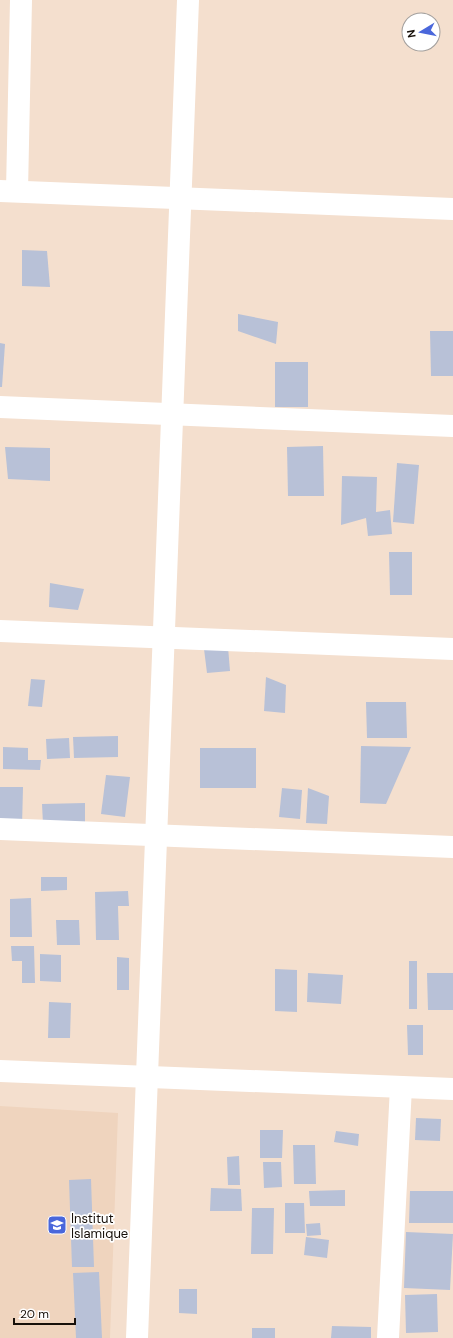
<svg xmlns="http://www.w3.org/2000/svg" width="453" height="1338" font-family="'DM Sans',sans-serif">
	<style>
		.built { fill: #efd4be }
		.building { fill: #b8c1d7 }
		.lines { fill: none; stroke-linecap: round; stroke-linejoin: round }
		.street { stroke: #fff; stroke-width: 22 }
		.labels { text-anchor: middle; stroke-width: 3.5; stroke-linejoin: round; paint-order: stroke }
		.poi-label { font-size: 13px; fill: #17100a; stroke: #fff; text-anchor: start }
	</style>
	<rect width="100%" height="100%" fill="#f4dfce"/>
	<!-- built -->
	<polygon class="built" points="0,1106 118,1113 110,1338 0,1338"/>
	<!-- building -->
	<g class="building">
		<polygon points="22,250 47,251 50,287 22,286"/>
		<polygon points="238,314 278,322 276,344 238,331"/>
		<polygon points="430,331 453,331 453,376 431,376"/>
		<polygon points="0,343 5,344 2,387 0,387"/>
		<rect x="275" y="362" width="33" height="45"/>
		<polygon points="323,446 324,496 288,496 287,447"/>
		<polygon points="5,447 50,448 50,481 8,479"/>
		<polygon points="397,463 419,465 414,524 393,522"/>
		<polygon points="342,476 377,477 376,512 390,510 392,534 368,536 366,518 341,525"/>
		<polygon points="389,552 412,552 412,595 390,595"/>
		<polygon points="50,583 84,589 78,610 49,607"/>
		<polygon points="228,647 230,671 207,673 204,649"/>
		<polygon points="266,677 286,685 285,713 264,711"/>
		<polygon points="31,679 45,680 42,707 28,706"/>
		<polygon points="366,702 406,702 407,738 367,738"/>
		<polygon points="118,736 118,757 74,758 73,737"/>
		<polygon points="69,738 70,758 47,759 46,739"/>
		<polygon points="361,746 411,747 386,804 360,803"/>
		<polygon points="3,747 28,748 28,760 41,760 40,770 3,769"/>
		<rect x="200" y="748" width="56" height="40"/>
		<polygon points="106,775 130,777 125,817 101,814"/>
		<polygon points="0,787 23,787 22,827 0,827"/>
		<polygon points="282,788 302,790 300,819 279,817"/>
		<polygon points="308,788 329,796 327,824 306,823"/>
		<polygon points="85,803 85,823 43,824 42,804"/>
		<polygon points="41,877 67,877 67,890 41,891"/>
		<polygon points="128,891 129,906 118,906 119,940 96,940 95,892"/>
		<polygon points="31,898 32,937 10,937 10,899"/>
		<polygon points="56,920 79,920 80,945 57,945"/>
		<polygon points="11,946 34,946 35,983 22,983 22,961 12,961"/>
		<polygon points="40,954 61,955 61,982 40,981"/>
		<polygon points="117,957 129,958 129,990 117,990"/>
		<rect x="409" y="961" width="8" height="48"/>
		<polygon points="275,969 297,970 297,1012 275,1011"/>
		<polygon points="308,973 343,975 341,1004 307,1002"/>
		<polygon points="427,973 453,973 453,1010 428,1010"/>
		<polygon points="49,1002 71,1003 70,1038 48,1038"/>
		<polygon points="407,1025 423,1025 423,1055 408,1055"/>
		<polygon points="416,1118 441,1119 440,1141 415,1140"/>
		<polygon points="260,1130 283,1130 282,1158 260,1158"/>
		<polygon points="336,1131 359,1134 358,1146 334,1142"/>
		<polygon points="293,1145 315,1145 316,1184 294,1184"/>
		<polygon points="239,1156 240,1185 228,1185 227,1157"/>
		<polygon points="263,1162 281,1162 282,1187 264,1188"/>
		<polygon points="91,1179 94,1267 72,1267 69,1180"/>
		<polygon points="211,1188 241,1189 242,1211 210,1211"/>
		<polygon points="345,1190 345,1206 310,1206 309,1191"/>
		<polygon points="410,1191 453,1191 453,1223 409,1223"/>
		<polygon points="285,1203 304,1203 305,1233 285,1233"/>
		<polygon points="252,1208 274,1208 273,1254 251,1254"/>
		<polygon points="320,1223 321,1235 307,1236 306,1224"/>
		<polygon points="406,1232 453,1234 450,1290 404,1288"/>
		<polygon points="306,1237 329,1240 327,1258 304,1255"/>
		<polygon points="99,1272 102,1338 76,1338 73,1273"/>
		<polygon points="179,1289 197,1289 197,1314 179,1313"/>
		<polygon points="437,1294 438,1332 406,1333 405,1295"/>
		<polygon points="332,1326 371,1327 371,1338 331,1338"/>
		<rect x="252" y="1328" width="23" height="10"/>
	</g>
	<g class="lines">
		<!-- street -->
		<g class="street">
			<polyline points="0,191 453,209"/>
			<polyline points="17,191 21,0"/>
			<polyline points="0,407 453,426"/>
			<polyline points="0,631 453,649"/>
			<polyline points="0,829 453,847"/>
			<polyline points="0,1071 453,1089"/>
			<polyline points="137,1338 188,0"/>
			<polyline points="388,1338 401,1087"/>
		</g>
	</g>
	<!-- icons -->
	<defs>
		<symbol id="university-square" viewBox="-11 -11 22 22"><rect x="-9" y="-9" width="18" height="18" rx="4" fill="#4a67db" stroke="#fff"/><path d="M0-5L7-2L0 1L-7-2ZM-4 1L0 2.5L4 1V4Q0 6-4 4Z" fill="#fff"/></symbol>
	</defs>
	<g fill-rule="evenodd">
		<use href="#university-square" x="46" y="1214" width="22" height="22"/>
	</g>
	<g class="labels">
		<!-- poi labels -->
		<g class="poi-label">
			<text x="71" y="1223">Institut<tspan x="71" dy="15">Islamique</tspan></text>
		</g>
	</g>
	<!-- north arrow -->
	<g transform="translate(421 32) rotate(260)"><circle r="19" fill="#ffffff" stroke="#a29f9d"/>
	<path d="M0-3L7 15L0 10L-7 15Z" fill="#4a67db"/>
	<text y="-6" font-size="11" font-weight="bold" text-anchor="middle" fill="#17100a">N</text>
	</g>
	<!-- scale -->
	<path d="M14 1318v6h61v-6" fill="none" stroke="#17100a" stroke-width="2"/>
	<text x="20" y="1318" font-size="12" fill="#17100a" stroke="#ffffff" stroke-width="3" paint-order="stroke">20 m</text>
</svg>
